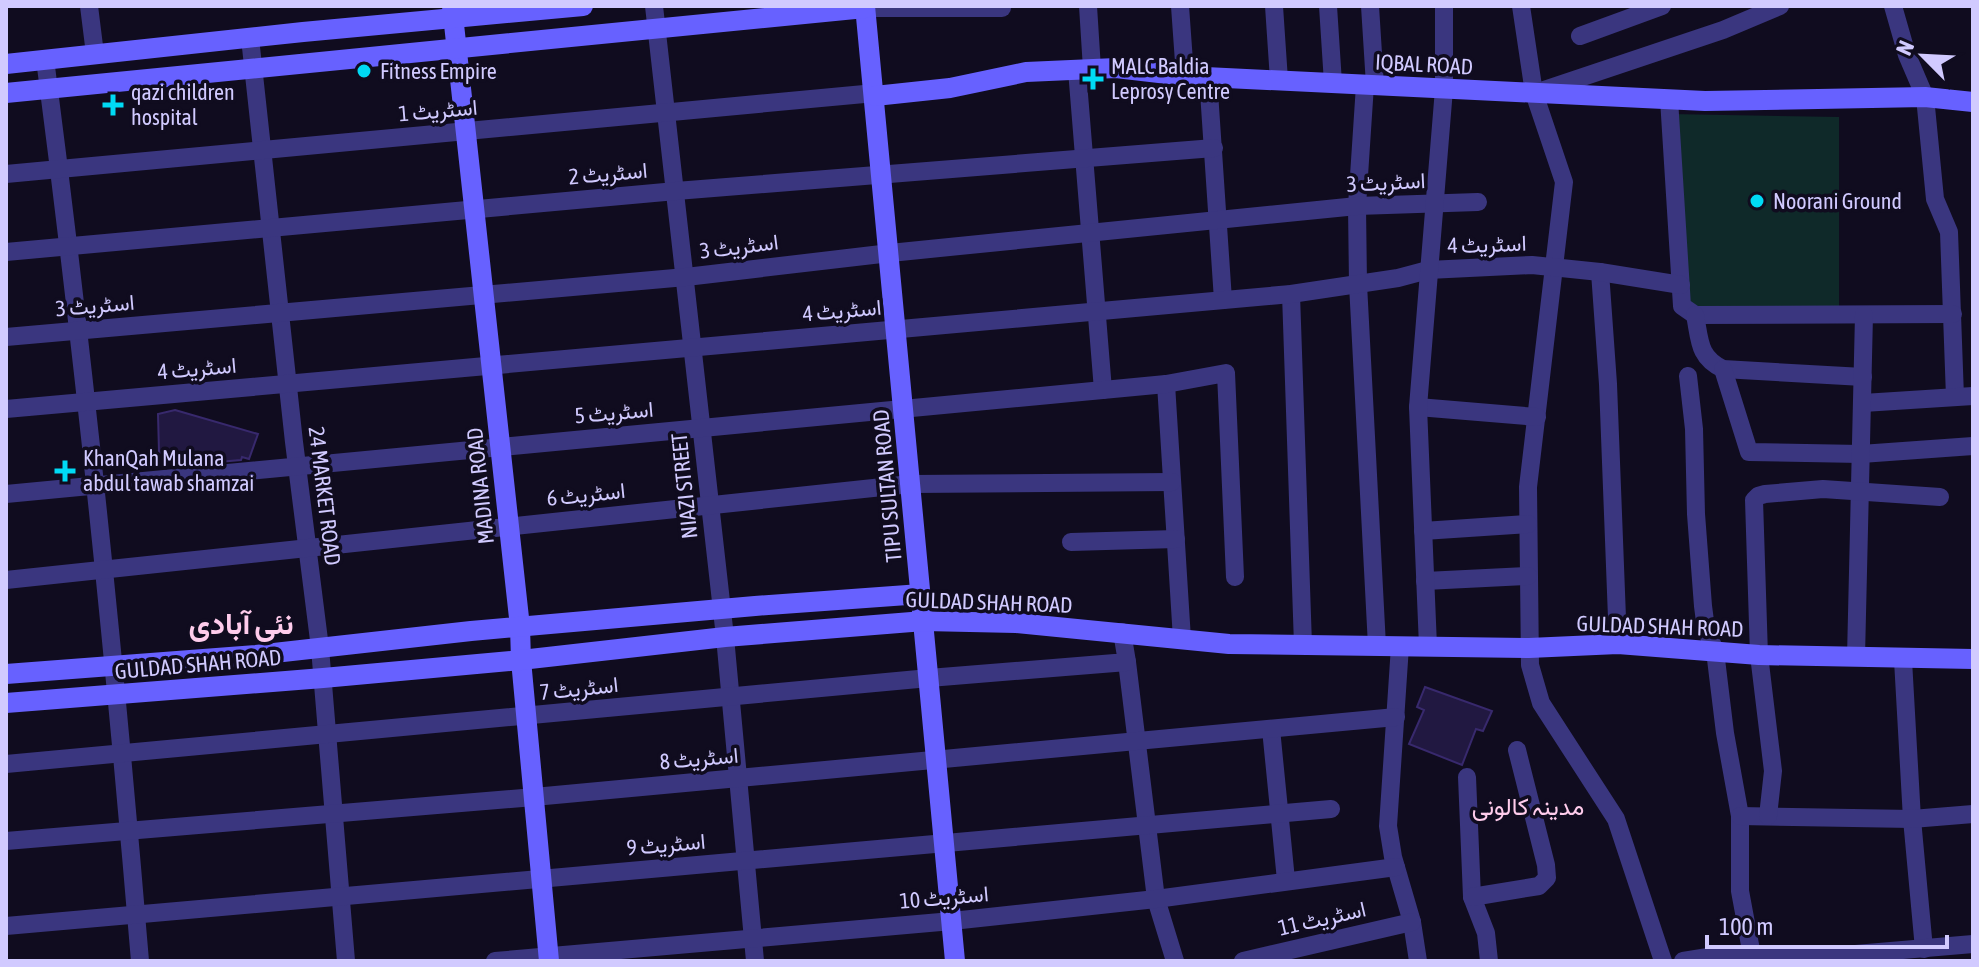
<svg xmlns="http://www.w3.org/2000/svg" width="1979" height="967" font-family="'Asap Condensed',Vazirmatn,sans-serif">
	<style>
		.green { fill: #0f2929 }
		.building { fill: #211841; stroke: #38296d; stroke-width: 2 }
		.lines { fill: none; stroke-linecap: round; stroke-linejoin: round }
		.street { stroke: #3a367f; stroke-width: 18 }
		.secondary { stroke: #6761ff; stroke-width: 20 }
		.poi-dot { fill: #00daf5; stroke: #100c1f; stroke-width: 3 }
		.labels { text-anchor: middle; stroke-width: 7; stroke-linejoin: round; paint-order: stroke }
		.street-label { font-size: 22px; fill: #d1caff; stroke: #100c1f }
		.poi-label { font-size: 22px; fill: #d1caff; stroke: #100c1f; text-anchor: start }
		.neighbourhood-label { font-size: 24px; fill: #ffccec; stroke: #100c1f }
		.district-label { font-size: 30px; font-weight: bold; fill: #ffccec; stroke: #100c1f }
	</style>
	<rect width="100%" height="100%" fill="#100c1f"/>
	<!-- green -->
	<polygon class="green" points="1669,114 1839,117 1839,315 1682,306"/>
	<!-- building -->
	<g class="building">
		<polygon points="175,410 258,434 249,459 242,457 241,460 183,465 159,452 158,414"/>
		<polygon points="1425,687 1492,711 1483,731 1476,729 1462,765 1409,744 1424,710 1417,707"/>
	</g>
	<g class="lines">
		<!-- street -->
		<g class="street">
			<polyline points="89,6 95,54"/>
			<polyline points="654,6 725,637 755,961"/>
			<polyline points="1088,6 1092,69"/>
			<polyline points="1180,6 1185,76"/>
			<polyline points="1274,6 1279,80"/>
			<polyline points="1328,6 1333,83"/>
			<polyline points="1370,6 1375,85"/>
			<polyline points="1521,6 1534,93 1564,182 1528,487 1530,665 1541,703 1616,819 1663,961"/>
			<polyline points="1893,6 1907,55 1925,97 1935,199 1949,232 1955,397"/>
			<polyline points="865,8 1002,8"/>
			<polyline points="1580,36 1662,6"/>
			<polyline points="250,38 294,442 320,648 346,961"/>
			<path d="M45,59C84,359 115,660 140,961"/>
			<polyline points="1077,70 1103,390"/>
			<polyline points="1208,77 1223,300"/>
			<polyline points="1365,85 1357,206 1358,284 1377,646"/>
			<polyline points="1541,91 1723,30 1780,6"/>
			<polyline points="1669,99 1682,306 1695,315 1953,314"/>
			<polyline points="6,174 875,93"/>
			<polyline points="6,252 676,191 1214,148"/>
			<polyline points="1600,272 1608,384 1618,644"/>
			<polyline points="1291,294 1303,645"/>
			<path d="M1695,315C1700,340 1698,357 1723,369L1863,377"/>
			<polyline points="6,337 686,277 890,253 1357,206 1478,202"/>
			<polyline points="1723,369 1749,452 1861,454 1973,446"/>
			<polyline points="1688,376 1694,429 1696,514 1703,606 1706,629 1715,651 1725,733 1740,816 1740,891 1753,961"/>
			<polyline points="1166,384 1182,639"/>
			<polyline points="1863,403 1973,396"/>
			<polyline points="1418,407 1537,417"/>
			<polyline points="6,409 1291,294 1398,278 1428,270 1532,265 1600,272 1681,285"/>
			<polyline points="6,494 1166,384 1226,373 1235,577"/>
			<polyline points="1423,531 1528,524"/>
			<polyline points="1071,542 1176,539"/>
			<polyline points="6,580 911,484 1172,482"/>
			<polyline points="1425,581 1528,576"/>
			<polyline points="1400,646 1388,826 1393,857 1412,922 1418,961"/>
			<polyline points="1428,646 1418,407 1444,89 1444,6"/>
			<polyline points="1856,657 1864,315"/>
			<polyline points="1903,660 1912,819 1924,949"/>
			<polyline points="1127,662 1156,899 1175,961"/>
			<polyline points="1271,729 1286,880"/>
			<polyline points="6,764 929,678 1127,662 1122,632"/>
			<polyline points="1467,777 1472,897 1486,933 1489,961"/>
			<polyline points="1740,816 1912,819 1973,814"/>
			<polyline points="1768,816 1773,771 1759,655 1754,500 1758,496 1765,494 1823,489 1940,497"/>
			<polyline points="6,841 534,797 1396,717"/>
			<polyline points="1472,897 1539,886 1547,878 1546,865 1517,750"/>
			<polyline points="6,926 1331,809"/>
			<polyline points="495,961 952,921 1156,899 1396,867"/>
			<polyline points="1243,961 1412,922"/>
			<polyline points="1683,961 1708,957 1832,956 1973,944"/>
		</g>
		<!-- secondary -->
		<g class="secondary">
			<polyline points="452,6 520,627 521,660 549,961"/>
			<polyline points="865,6 955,961"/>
			<polyline points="6,64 303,32 583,6"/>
			<polyline points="6,93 865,8"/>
			<polyline points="875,96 950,88 1026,72 1116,68 1185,76 1705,101 1925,97 1973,102"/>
			<polyline points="6,674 256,655 471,631 755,606 921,594"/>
			<polyline points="6,703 323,678 521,660 725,637 924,621 1016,623 1229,644 1529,648 1618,644 1759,655 1973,659"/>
		</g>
	</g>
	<!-- markers -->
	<g class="poi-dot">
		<circle cx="364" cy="71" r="8"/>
		<path d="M1089 67h8v8h8v8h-8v8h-8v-8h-8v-8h8z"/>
		<path d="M109 93h8v8h8v8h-8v8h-8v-8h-8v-8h8z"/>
		<circle cx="1757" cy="201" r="8"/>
		<path d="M61 459h8v8h8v8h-8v8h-8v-8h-8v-8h8z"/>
	</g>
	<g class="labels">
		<!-- street labels -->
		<g class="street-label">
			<text transform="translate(1424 64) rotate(3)" y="8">IQBAL ROAD</text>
			<text transform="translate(438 110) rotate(-5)" y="8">اسٹریٹ 1</text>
			<text transform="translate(608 173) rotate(-5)" y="8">اسٹریٹ 2</text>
			<text transform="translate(1386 182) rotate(-3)" y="8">اسٹریٹ 3</text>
			<text transform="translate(1487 244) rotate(-2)" y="8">اسٹریٹ 4</text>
			<text transform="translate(739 246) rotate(-7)" y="8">اسٹریٹ 3</text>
			<text transform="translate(95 305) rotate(-5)" y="8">اسٹریٹ 3</text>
			<text transform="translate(842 310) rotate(-5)" y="8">اسٹریٹ 4</text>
			<text transform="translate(197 368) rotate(-5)" y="8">اسٹریٹ 4</text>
			<text transform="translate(614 412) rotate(-5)" y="8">اسٹریٹ 5</text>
			<text transform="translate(480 486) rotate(-96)" y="8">MADINA ROAD</text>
			<text transform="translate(684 486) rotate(-96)" y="8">NIAZI STREET</text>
			<text transform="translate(887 486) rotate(-95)" y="8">TIPU SULTAN ROAD</text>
			<text transform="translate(586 494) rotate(-6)" y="8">اسٹریٹ 6</text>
			<text transform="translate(325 496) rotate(83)" y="8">24 MARKET ROAD</text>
			<text transform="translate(989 602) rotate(2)" y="8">GULDAD SHAH ROAD</text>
			<text transform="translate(1660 626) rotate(2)" y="8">GULDAD SHAH ROAD</text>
			<text transform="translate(198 664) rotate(-5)" y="8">GULDAD SHAH ROAD</text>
			<text transform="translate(579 688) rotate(-6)" y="8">اسٹریٹ 7</text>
			<text transform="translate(699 758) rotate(-5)" y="8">اسٹریٹ 8</text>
			<text transform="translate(666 844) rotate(-5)" y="8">اسٹریٹ 9</text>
			<text transform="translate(944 897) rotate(-5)" y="8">اسٹریٹ 10</text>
			<text transform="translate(1322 918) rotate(-13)" y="8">اسٹریٹ 11</text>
		</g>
		<!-- poi labels -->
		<g class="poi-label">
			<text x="1111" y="74">MALC Baldia<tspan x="1111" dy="25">Leprosy Centre</tspan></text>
			<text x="380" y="79">Fitness Empire</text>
			<text x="131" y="100">qazi children<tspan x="131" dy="25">hospital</tspan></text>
			<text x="1773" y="209">Noorani Ground</text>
			<text x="83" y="466">KhanQah Mulana<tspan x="83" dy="25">abdul tawab shamzai</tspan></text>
		</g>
		<!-- neighbourhood labels -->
		<g class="neighbourhood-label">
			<text x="1528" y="815">مدینہ کالونی</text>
		</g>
		<!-- district labels -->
		<g class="district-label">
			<text x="241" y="634">نئی آبادی</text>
		</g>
	</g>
	<!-- border -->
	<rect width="1979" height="967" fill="none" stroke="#d1caff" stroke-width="16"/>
	<!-- north arrow -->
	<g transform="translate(1923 56) rotate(294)" stroke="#100c1f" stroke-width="6" paint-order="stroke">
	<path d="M0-6L14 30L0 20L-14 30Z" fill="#d1caff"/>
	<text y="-12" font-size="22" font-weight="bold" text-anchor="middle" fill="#d1caff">N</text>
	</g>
	<!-- scale -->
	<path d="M1707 935v12h240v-12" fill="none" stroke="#d1caff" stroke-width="4"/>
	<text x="1719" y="935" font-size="24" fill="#d1caff" stroke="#100c1f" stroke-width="6" paint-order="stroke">100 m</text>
</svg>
